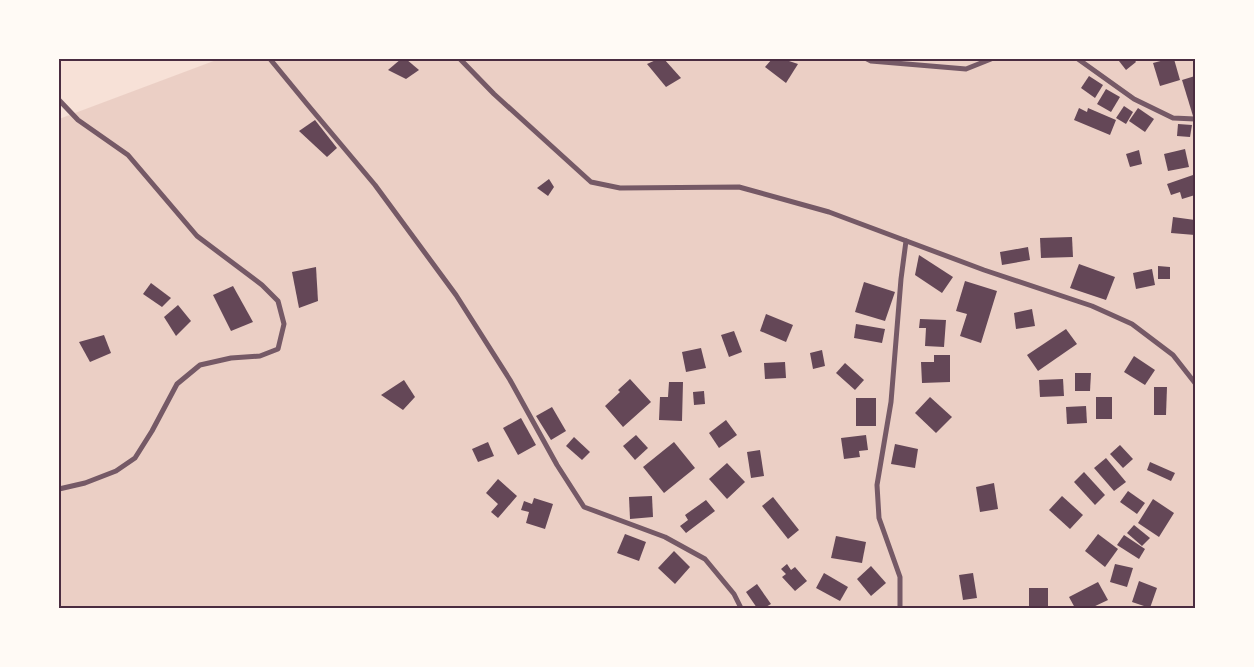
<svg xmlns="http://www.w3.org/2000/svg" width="1254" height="667" font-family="'Fira Sans Condensed',sans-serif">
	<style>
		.green { fill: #ebcfc5 }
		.building { fill: #644757 }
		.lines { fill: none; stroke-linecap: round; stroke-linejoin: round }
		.minor { stroke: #755966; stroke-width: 5 }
		.neatline { fill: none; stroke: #4a2c40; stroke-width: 2 }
	</style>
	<rect width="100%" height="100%" fill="#f7e1d7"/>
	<!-- green -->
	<polygon class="green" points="219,59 1195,59 1195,608 59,608 59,119"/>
	<!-- building -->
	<g class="building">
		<polygon points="401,59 406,59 419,70 406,79 388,70"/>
		<polygon points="658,59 664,59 681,78 666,87 647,64"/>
		<polygon points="772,59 783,59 798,64 786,83 765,67"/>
		<polygon points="1122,59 1134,59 1136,62 1126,70 1119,61"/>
		<polygon points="1168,59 1174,59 1180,80 1160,86 1153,63"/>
		<polygon points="1089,76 1103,85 1095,98 1081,88"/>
		<polygon points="1195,76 1195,115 1193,116 1182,80"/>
		<polygon points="1106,89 1120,97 1111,112 1097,104"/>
		<polygon points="1124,106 1133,112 1126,124 1116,118"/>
		<polygon points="1079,108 1087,112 1088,108 1116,120 1110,135 1074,120"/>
		<polygon points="1138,108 1154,119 1145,132 1129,121"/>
		<polygon points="315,120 337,148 327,157 299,131"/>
		<polygon points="1178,124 1192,125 1190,137 1177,136"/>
		<polygon points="1185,149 1189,167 1168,171 1164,154"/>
		<polygon points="1139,150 1142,164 1130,167 1126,154"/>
		<polygon points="1193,175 1195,181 1195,195 1182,199 1180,192 1171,195 1167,184"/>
		<polygon points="549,179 554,187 548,196 537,188"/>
		<polygon points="1173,217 1195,220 1195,235 1171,233"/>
		<polygon points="1072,237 1073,257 1041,258 1040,238"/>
		<polygon points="1028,247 1030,260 1002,265 1000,252"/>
		<polygon points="919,255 953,277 942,293 915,275"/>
		<polygon points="1079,264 1115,277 1106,300 1070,288"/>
		<polygon points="1158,266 1170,267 1170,279 1158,279"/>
		<polygon points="316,267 318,301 299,308 292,272"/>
		<polygon points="1152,269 1155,285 1136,289 1133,273"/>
		<polygon points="965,281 997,291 981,343 960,336 967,314 956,311"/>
		<polygon points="864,282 895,292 885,321 855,312"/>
		<polygon points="151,283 171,298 162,307 143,294"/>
		<polygon points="233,286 253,322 231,331 213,295"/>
		<polygon points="178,305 191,321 176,336 164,317"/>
		<polygon points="1032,309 1035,326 1016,329 1014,313"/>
		<polygon points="766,314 793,325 786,342 760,331"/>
		<polygon points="920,319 946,320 944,347 925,346 926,328 919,328"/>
		<polygon points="856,324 885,329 882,343 854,338"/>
		<polygon points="1066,329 1077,344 1038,371 1027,355"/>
		<polygon points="734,331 742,352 729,357 721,335"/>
		<polygon points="104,335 111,353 90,362 79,342"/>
		<polygon points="701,348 706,368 686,372 682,352"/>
		<polygon points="822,350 825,366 813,369 810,353"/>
		<polygon points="934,355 950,355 950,382 922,383 921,362 934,362"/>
		<polygon points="1134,356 1155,370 1145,385 1124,372"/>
		<polygon points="785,362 786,378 765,379 764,363"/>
		<polygon points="845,363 864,380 855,390 836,373"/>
		<polygon points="1075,373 1091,373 1090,391 1075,391"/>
		<polygon points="630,379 651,402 623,427 605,406 620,392 618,390"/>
		<polygon points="1063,379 1064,396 1040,397 1039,380"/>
		<polygon points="404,380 415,397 403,410 381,395"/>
		<polygon points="669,382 683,382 682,421 659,420 660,397 668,397"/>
		<polygon points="1154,387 1167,387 1166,415 1154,415"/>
		<polygon points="704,391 705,404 694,405 693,392"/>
		<polygon points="930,397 952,417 936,433 915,413"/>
		<rect x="1096" y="397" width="16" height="22"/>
		<rect x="856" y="398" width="20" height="28"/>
		<polygon points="1086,406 1087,423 1067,424 1066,407"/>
		<polygon points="552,407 566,431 551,440 536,416"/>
		<polygon points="521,418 536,445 518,455 503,428"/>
		<polygon points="726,420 737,435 719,448 709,433"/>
		<polygon points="636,435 648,448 635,460 623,446"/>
		<polygon points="866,435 868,450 859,451 860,457 844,459 841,438"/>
		<polygon points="574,437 590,452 582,460 566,446"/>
		<polygon points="488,442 494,456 478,462 472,449"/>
		<polygon points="674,442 695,468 664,493 643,467"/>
		<polygon points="895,444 918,449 915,468 891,464"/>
		<polygon points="1120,445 1133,459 1123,468 1110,454"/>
		<polygon points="760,450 764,476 751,478 747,452"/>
		<polygon points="1106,458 1126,482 1114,491 1094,468"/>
		<polygon points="1150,462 1175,473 1171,481 1147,470"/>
		<polygon points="727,463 745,482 727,499 709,479"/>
		<polygon points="1084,472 1105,495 1095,505 1074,482"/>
		<polygon points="498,479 517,496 498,518 491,512 498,504 486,493"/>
		<polygon points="994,483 998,509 980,512 976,487"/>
		<polygon points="1128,491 1145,503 1137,514 1120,502"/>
		<polygon points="652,496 653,517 630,519 629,497"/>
		<polygon points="1062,496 1083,515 1070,529 1049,510"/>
		<polygon points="773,497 799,530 788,539 762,506"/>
		<polygon points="534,498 553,504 545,529 526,523 529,512 521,510 524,501 532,504"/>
		<polygon points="1153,499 1174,513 1159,537 1138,523"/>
		<polygon points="706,500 715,511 686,533 680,526 688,520 685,515"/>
		<polygon points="1134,525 1150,538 1142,546 1127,533"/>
		<polygon points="625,534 646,542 639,561 617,553"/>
		<polygon points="1098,534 1118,549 1105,567 1085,551"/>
		<polygon points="1124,535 1145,549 1139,559 1117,545"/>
		<polygon points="836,536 866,542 862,563 831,558"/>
		<polygon points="674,551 690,567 675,584 658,568"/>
		<polygon points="787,564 791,570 795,567 807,581 795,591 782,577 786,574 781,569"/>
		<polygon points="1115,564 1133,568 1127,587 1110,582"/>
		<polygon points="871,566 886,583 871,596 857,579"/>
		<polygon points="824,573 848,587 840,601 816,588"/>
		<polygon points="973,573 977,598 963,600 959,575"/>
		<polygon points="1139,581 1157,588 1150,608 1132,602"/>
		<polygon points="1098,582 1108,600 1091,608 1075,608 1069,597"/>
		<polygon points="757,584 771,604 764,608 757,608 746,592"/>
		<rect x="1029" y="588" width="19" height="20"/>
	</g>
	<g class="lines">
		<!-- minor -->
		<g class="minor">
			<polyline points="270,59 307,104 375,185 456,295 510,380 557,465 584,507 665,537 705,559 734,594 741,608"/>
			<polyline points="460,59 494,94 591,182 620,188 739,187 829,212 984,270 1092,306 1132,324 1173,355 1195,383"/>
			<polyline points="867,59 871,61 966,69 991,59"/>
			<polyline points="1078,59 1134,99 1173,118 1195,119"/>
			<polyline points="59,100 78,120 128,155 197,236 262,285 278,301 284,324 278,349 260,356 231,358 200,365 177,384 152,431 135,458 116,471 85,483 59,489"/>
			<polyline points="900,608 900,577 879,518 877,485 891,402 901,279 906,241"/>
		</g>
	</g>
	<!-- border -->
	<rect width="1254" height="667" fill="none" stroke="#fffaf5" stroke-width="120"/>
	<rect x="60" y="60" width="1134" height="547" class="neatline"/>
</svg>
